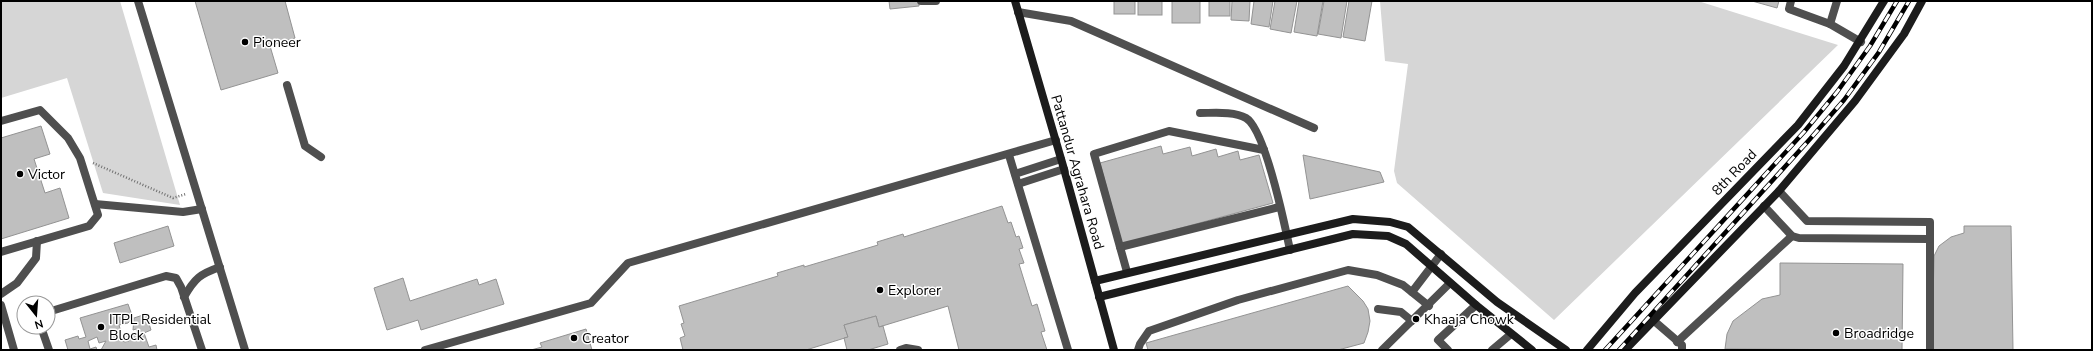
<svg xmlns="http://www.w3.org/2000/svg" width="2093" height="351" font-family="'Nunito Sans',sans-serif">
	<style>
		.green { fill: #d6d6d6 }
		.building { fill: #bfbfbf; stroke: #939393 }
		.lines { fill: none; stroke-linecap: round; stroke-linejoin: round }
		.path { stroke: #717171; stroke-width: 2.5; stroke-dasharray: 1 2; stroke-linecap: butt }
		.lane { stroke: #4f4f4f; stroke-width: 8 }
		.secondary { stroke: #1c1c1c; stroke-width: 8 }
		.rail-casing { stroke: #000; stroke-width: 4.5 }
		.rail { stroke: #fff; stroke-width: 3; stroke-dasharray: 9; stroke-linecap: butt }
		.poi-dot { fill: #000; stroke: #fff; stroke-width: 1.5 }
		.labels { text-anchor: middle; stroke-width: 3; stroke-linejoin: round; paint-order: stroke }
		.poi-label { font-size: 14px; fill: #000; stroke: #fff; text-anchor: start }
		.street-label { font-size: 14px; fill: #000; stroke: #fff }
	</style>
	<rect width="100%" height="100%" fill="#fff"/>
	<!-- green -->
	<g class="green">
		<polygon points="1,1 120,1 180,205 103,193 67,78 1,98"/>
		<polygon points="1380,1 1698,1 1838,45 1554,320 1397,183 1394,171 1408,64 1385,61"/>
	</g>
	<!-- building -->
	<g class="building">
		<polygon points="195,1 285,1 295,38 270,46 278,73 221,90"/>
		<polygon points="889,1 919,1 919,6 890,9"/>
		<rect x="1114" y="1" width="21" height="13"/>
		<rect x="1138" y="1" width="24" height="14"/>
		<rect x="1172" y="1" width="28" height="22"/>
		<rect x="1209" y="1" width="21" height="15"/>
		<polygon points="1232,1 1250,1 1249,21 1231,20"/>
		<polygon points="1254,1 1273,1 1269,27 1251,24"/>
		<polygon points="1275,1 1297,1 1291,33 1270,29"/>
		<polygon points="1299,1 1323,1 1317,36 1294,32"/>
		<polygon points="1324,1 1347,1 1341,38 1318,34"/>
		<polygon points="1349,1 1372,1 1365,41 1343,37"/>
		<polygon points="1752,1 1779,1 1777,8"/>
		<polygon points="41,126 50,154 34,159 45,193 60,188 69,218 1,239 1,138"/>
		<polygon points="1161,146 1163,154 1190,147 1192,156 1216,149 1218,157 1238,151 1240,160 1259,155 1273,203 1122,244 1100,163"/>
		<polygon points="1303,155 1380,172 1384,182 1310,199"/>
		<polygon points="1002,206 1008,223 1011,222 1016,237 1019,236 1023,248 1019,249 1024,263 1019,264 1032,306 1037,304 1045,331 1041,332 1047,350 959,350 948,306 879,327 876,316 844,325 848,337 806,350 683,350 680,338 685,336 681,324 684,323 679,306 778,276 777,273 804,265 804,267 878,245 877,242 903,234 904,237"/>
		<polygon points="168,226 174,246 120,263 114,243"/>
		<polygon points="1964,226 2011,226 2013,350 1932,350 1934,256 1939,246 1951,237 1964,233"/>
		<polygon points="1780,263 1903,264 1902,350 1725,349 1727,334 1733,321 1762,299 1780,295"/>
		<polygon points="403,278 410,301 477,279 479,285 496,279 504,304 421,330 418,320 387,330 374,288"/>
		<polygon points="1348,286 1363,301 1368,309 1370,321 1368,332 1364,343 1338,350 1148,350 1146,343"/>
		<polygon points="128,304 133,318 128,323 119,325 121,332 116,334 118,339 125,342 129,341 127,336 138,333 136,329 133,330 134,318 146,314 151,330 144,333 149,347 156,345 157,350 101,350 106,341 99,343 97,337 88,341 90,349 96,347 97,350 68,350 65,340 78,336 79,339 86,337 80,318"/>
		<polygon points="876,316 879,327 883,326 888,344 868,350 847,350 844,338 848,337 844,325"/>
		<polygon points="586,329 592,350 531,350 542,347 540,343"/>
	</g>
	<g class="lines">
		<!-- path -->
		<polyline class="path" points="93,163 173,198 186,194"/>
		<!-- lane -->
		<g class="lane">
			<polyline points="138,1 245,350"/>
			<polyline points="921,1 936,1"/>
			<polyline points="1791,1 1789,9 1830,24"/>
			<polyline points="1837,1 1830,24 1861,42"/>
			<polyline points="1018,12 1071,21 1314,128"/>
			<polyline points="287,85 305,146 321,157"/>
			<path d="M1200,113C1214,113 1234,111 1246,118C1265,129 1285,226 1290,250"/>
			<polyline points="1,121 40,110 68,138 80,158 98,215 89,226 1,252"/>
			<polyline points="1009,155 1068,350"/>
			<polyline points="1015,174 1061,159"/>
			<polyline points="1018,184 1064,169"/>
			<polyline points="1779,191 1807,221 1930,222 1930,350"/>
			<polyline points="95,204 183,212 202,209"/>
			<polyline points="1764,206 1792,236 1799,238 1929,239"/>
			<polyline points="1120,247 1279,207"/>
			<polyline points="1127,272 1094,154 1169,131 1264,150"/>
			<polyline points="1412,292 1441,254"/>
			<polyline points="1,294 17,283 36,258 37,241"/>
			<path d="M184,297C195,278 200,274 220,267"/>
			<polyline points="1,305 14,350"/>
			<polyline points="1378,309 1401,312 1412,321"/>
			<polyline points="48,312 166,276 176,278 181,287 202,350"/>
			<polyline points="1653,320 1682,345 1682,350"/>
			<polyline points="41,327 49,350"/>
			<polyline points="1677,342 1792,236"/>
			<polyline points="425,350 591,303 628,263 1056,140"/>
			<polyline points="900,350 906,348 918,350"/>
			<polyline points="1138,350 1140,344 1149,331 1238,300 1348,270 1377,275 1403,285 1429,306"/>
			<polyline points="1382,350 1450,283"/>
			<polyline points="1448,350 1438,340 1476,305"/>
			<polyline points="1492,350 1511,334"/>
		</g>
		<!-- secondary -->
		<g class="secondary">
			<polyline points="1015,1 1064,169 1114,350"/>
			<polyline points="1095,281 1353,219 1390,222 1408,227 1497,302 1566,350"/>
			<polyline points="1099,297 1353,234 1388,236 1406,244 1476,305 1532,350"/>
			<polyline points="1587,350 1635,293 1798,125 1844,66 1884,1"/>
			<polyline points="1625,350 1779,191 1855,101 1904,34 1922,1"/>
		</g>
		<defs>
			<g id="rail">
				<polyline points="1605,350 1804,132 1837,92 1870,46 1897,1"/>
				<polyline points="1619,350 1810,139 1844,100 1879,52 1909,1"/>
			</g>
		</defs>
		<!-- rail casing -->
		<use href="#rail" class="rail-casing"/>
		<!-- rail -->
		<use href="#rail" class="rail"/>
	</g>
	<!-- markers -->
	<g class="poi-dot">
		<circle cx="245" cy="42" r="4"/>
		<circle cx="20" cy="174" r="4"/>
		<circle cx="880" cy="290" r="4"/>
		<circle cx="1416" cy="319" r="4"/>
		<circle cx="101" cy="327" r="4"/>
		<circle cx="1836" cy="333" r="4"/>
		<circle cx="574" cy="338" r="4"/>
	</g>
	<g class="labels">
		<!-- poi labels -->
		<g class="poi-label">
			<text x="253" y="47">Pioneer</text>
			<text x="28" y="179">Victor</text>
			<text x="888" y="295">Explorer</text>
			<text x="109" y="324">ITPL Residential<tspan x="109" dy="16">Block</tspan></text>
			<text x="1424" y="324">Khaaja Chowk</text>
			<text x="1844" y="338">Broadridge</text>
			<text x="582" y="343">Creator</text>
		</g>
		<!-- street labels -->
		<g class="street-label">
			<text transform="translate(1078 172) rotate(74)" y="5">Pattandur Agrahara Road</text>
			<text transform="translate(1734 172) rotate(-46)" y="5">8th Road</text>
		</g>
	</g>
	<!-- border -->
	<rect width="2093" height="351" fill="none" stroke="#000000" stroke-width="4"/>
	<!-- north arrow -->
	<g transform="translate(36 315) rotate(163)"><circle r="19" fill="#ffffff" stroke="#999999"/>
	<path d="M0-3L7 15L0 10L-7 15Z" fill="#000000"/>
	<text y="-6" font-size="11" font-weight="bold" text-anchor="middle" fill="#000000">N</text>
	</g>
</svg>
